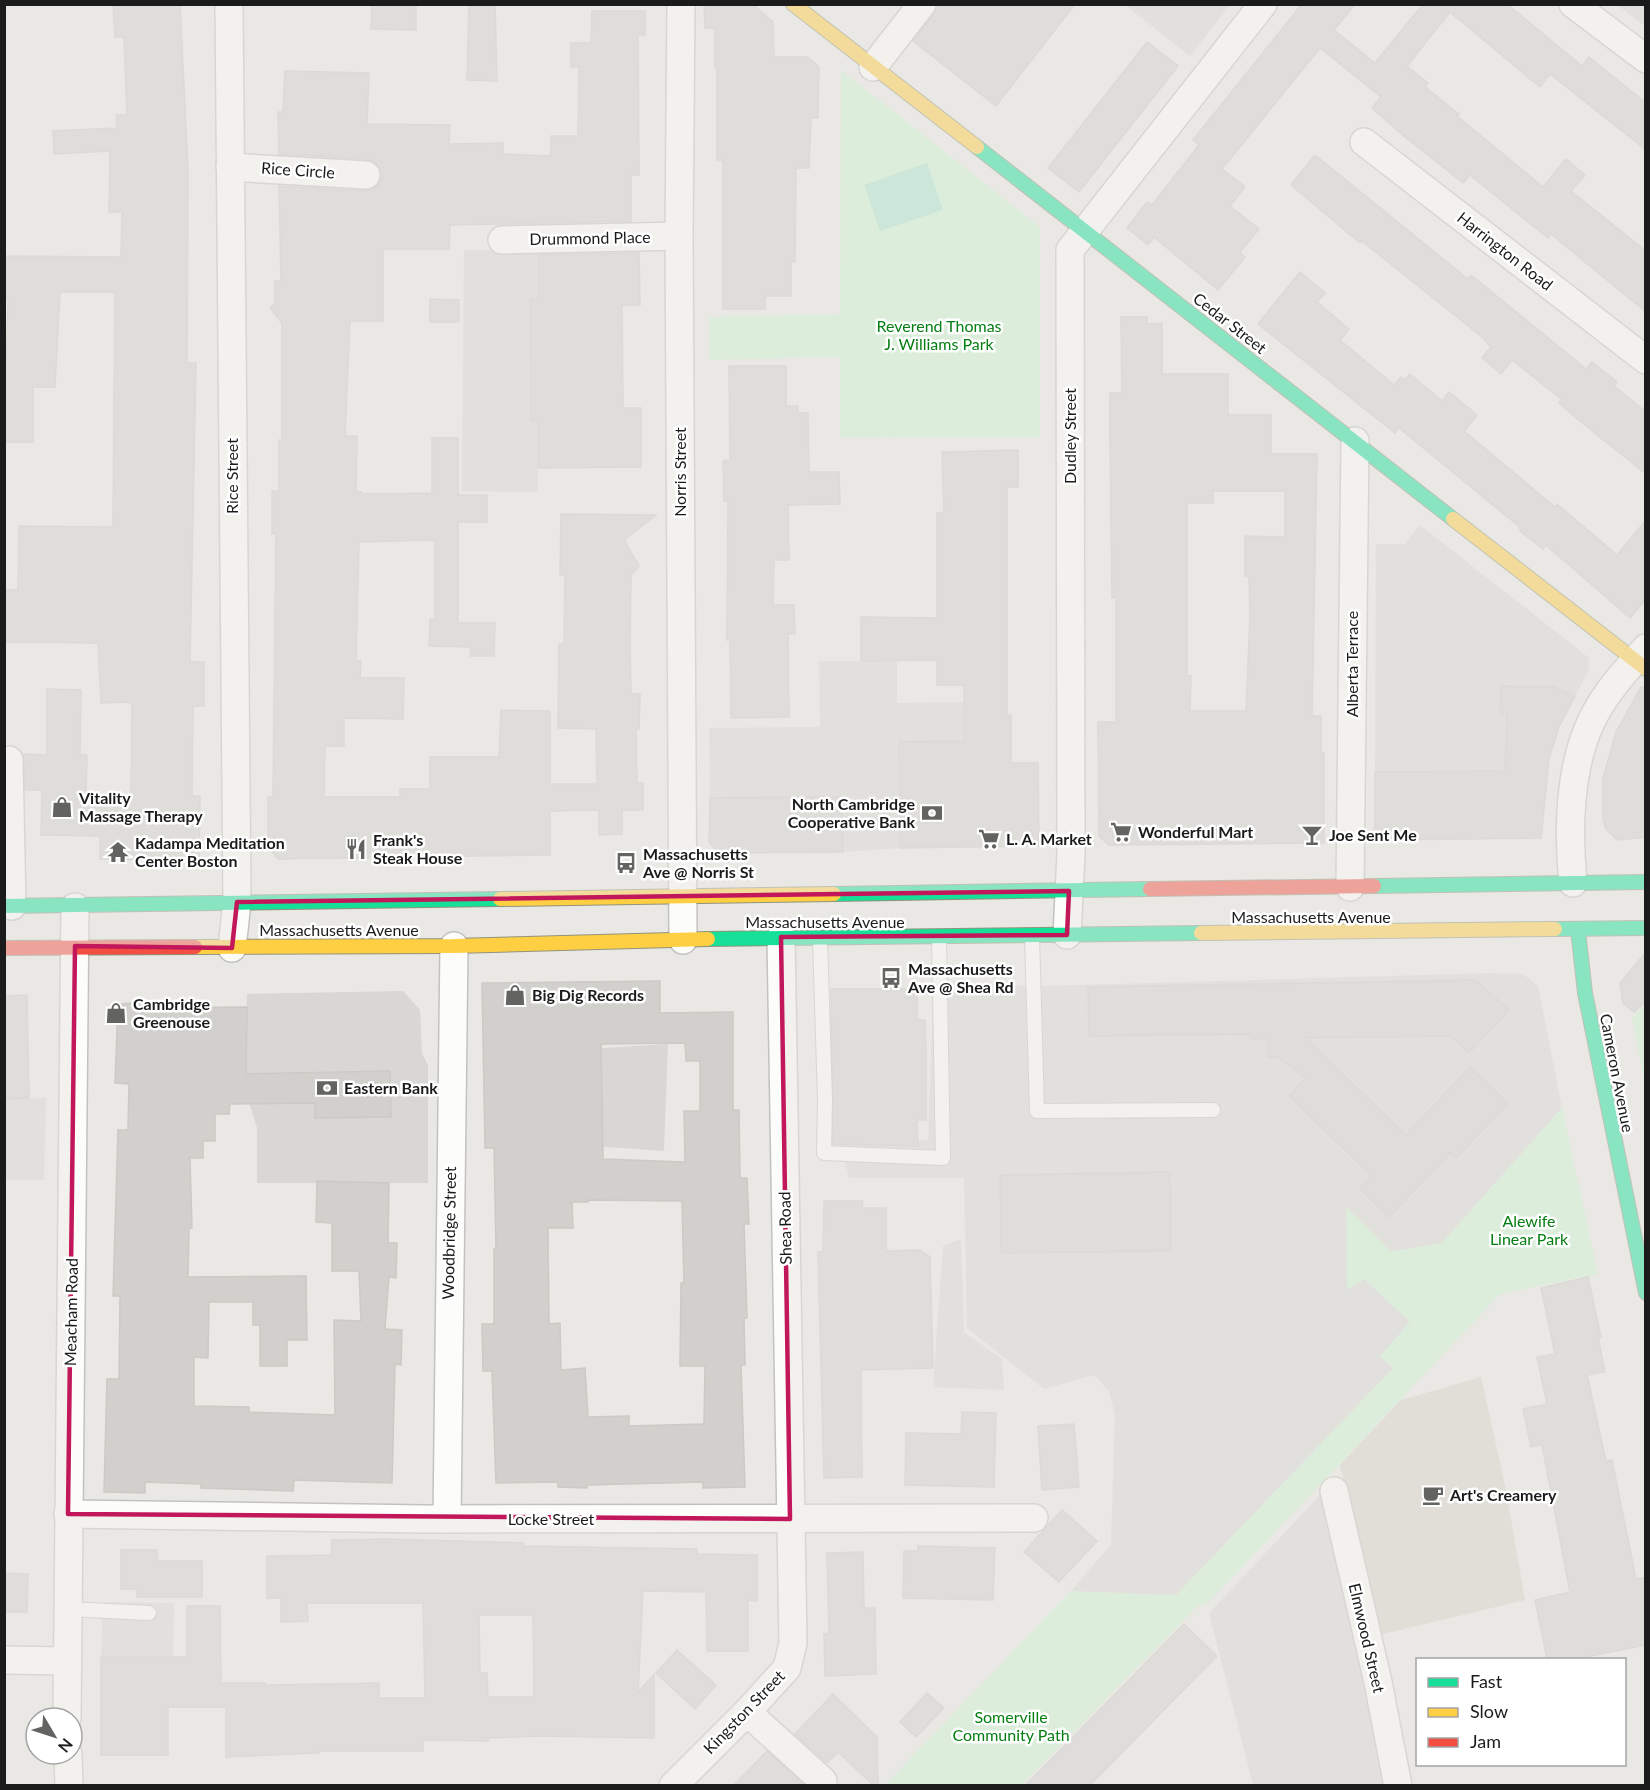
<svg xmlns="http://www.w3.org/2000/svg" width="1650" height="1790" font-family="Lato,sans-serif">
	<style>
		.residential { fill: #d9d7d5 }
		.construction { fill: #d4d3c5 }
		.park { fill: #cef3d0 }
		.pitch { fill: #abe5cf }
		.parking { fill: #d8d7d6; fill-rule: evenodd }
		.building { fill: #d2d0cc; stroke: #cdc9c5; stroke-width: 1.5; fill-rule: evenodd }
		.lines { fill: none; stroke-linecap: round; stroke-linejoin: round }
		.lane-casing { stroke: #c2c2c0; stroke-width: 16 }
		.street-casing { stroke: #c2c2c0; stroke-width: 30 }
		.fast-casing { stroke: #91937c; stroke-width: 16 }
		.slow-casing { stroke: #91937c; stroke-width: 16 }
		.jam-casing { stroke: #91937c; stroke-width: 16 }
		.lane { stroke: #fcfcfb; stroke-width: 14 }
		.street { stroke: #fcfcfb; stroke-width: 27 }
		.fast { stroke: #16e098; stroke-width: 14 }
		.slow { stroke: #ffcf43; stroke-width: 14 }
		.jam { stroke: #f24e42; stroke-width: 14 }
		.marked { fill: none; stroke: #c2185b; stroke-width: 4.5; stroke-linejoin: round }
		.labels { text-anchor: middle; stroke-width: 5; stroke-linejoin: round; paint-order: stroke }
		.street-label { font-size: 16px; fill: #1b1b1b; stroke: #fff }
		.park-label { font-size: 16px; fill: #057e12; stroke: #fff }
		.poi-label { font-size: 16px; font-weight: bold; fill: #1b1b1b; stroke: #fff; text-anchor: start }
	</style>
	<rect width="100%" height="100%" fill="#eae8e4"/>
	<!-- residential -->
	<g class="residential">
		<polygon points="1617,5 1645,5 1645,26"/>
		<polygon points="1490,973 1523,974 1538,986 1562,1108 1442,1243 1391,1252 1345,1206 1346,1169 1233,1054 1103,1058 1084,1043 1081,985"/>
	</g>
	<!-- construction -->
	<polygon class="construction" points="1481,1377 1506,1490 1525,1600 1379,1635 1340,1465 1401,1400"/>
	<!-- park -->
	<g class="park">
		<polygon points="841,70 1040,227 1040,437 840,438 840,357 709,360 709,317 840,314"/>
		<polygon points="1645,1004 1645,1086 1632,1019"/>
		<polygon points="1562,1108 1598,1274 1500,1294 1209,1602 1196,1607 1022,1785 884,1786 1071,1591 1176,1595 1393,1368 1380,1356 1347,1290 1345,1206 1391,1252 1442,1243"/>
	</g>
	<!-- pitch -->
	<polygon class="pitch" points="927,163 943,210 880,231 864,185"/>
	<!-- parking -->
	<g class="parking">
		<polygon points="1125,5 1230,5 1190,56"/>
		<polygon points="464,250 539,250 539,299 531,420 538,420 538,492 462,491"/>
		<polygon points="1420,525 1589,658 1589,670 1575,696 1554,687 1501,686 1500,713 1507,714 1505,771 1375,772 1376,544 1405,544"/>
		<polygon points="819,661 897,661 897,703 963,702 964,741 899,742 900,848 843,852 842,797 710,798 709,728 820,727"/>
		<polygon points="1081,985 1084,1043 1102,1058 1233,1054 1346,1169 1347,1290 1364,1279 1410,1322 1380,1356 1393,1368 1176,1595 1071,1591 1111,1545 1115,1414 1109,1391 1094,1375 1044,1389 967,1328 964,1178 849,1178 841,1145 928,1140 933,994 959,991 959,987"/>
		<path d="M403,991L420,1010L422,1053L428,1065V1183H257V1128L245,1090L247,994ZM390,1071L391,1117L315,1118V1103L264,1104L263,1074Z"/>
		<polygon points="668,1044 664,1151 507,1140 509,1054"/>
		<polygon points="46,1098 44,1180 5,1180 4,1099"/>
		<polygon points="961,1239 964,1332 1002,1359 1004,1390 933,1387 943,1246"/>
		<polygon points="1325,1490 1386,1785 1253,1785 1209,1613"/>
		<polygon points="103,1602 174,1603 173,1657 101,1657"/>
	</g>
	<!-- building -->
	<g class="building">
		<polygon points="132,4 180,4 188,169 187,363 196,363 190,662 204,662 204,706 193,706 192,796 200,796 199,860 100,859 100,836 41,835 42,790 25,790 23,754 47,755 47,689 81,690 80,755 87,755 86,795 131,796 132,705 130,702 101,703 98,643 6,642 4,590 18,590 19,526 113,527 115,292 60,292 55,387 33,387 33,442 4,442 8,300 4,300 4,256 121,257 122,212 109,212 110,151 54,154 53,131 117,128 116,115 127,115 124,37 115,37 113,6"/>
		<polygon points="372,4 416,4 416,30 371,29"/>
		<polygon points="469,4 495,4 497,81 467,80"/>
		<polygon points="704,4 752,4 773,22 774,57 808,57 819,67 818,118 811,118 809,168 796,168 795,262 791,262 791,296 765,296 765,309 723,309 723,160 717,160 717,68 715,68 715,28 705,28"/>
		<polygon points="937,4 1075,4 996,106 913,41 934,14"/>
		<polygon points="1302,4 1355,4 1334,30 1375,63 1423,4 1507,4 1582,66 1589,57 1646,103 1646,150 1550,74 1540,87 1450,12 1407,66 1428,83 1425,87 1459,114 1457,116 1543,187 1566,159 1585,175 1571,191 1646,251 1646,312 1551,234 1548,238 1470,175 1463,183 1405,137 1372,108 1381,97 1320,48 1222,169 1245,187 1230,206 1259,229 1240,252 1245,257 1218,290 1154,237 1148,245 1127,228 1147,202 1152,205 1199,145 1193,140"/>
		<polygon points="592,11 645,11 645,35 638,35 639,175 631,175 631,221 450,225 449,249 383,249 383,321 350,321 345,436 357,436 356,492 362,492 362,494 432,493 432,438 458,438 458,495 487,495 487,522 458,522 458,623 495,623 494,656 470,656 471,647 429,646 430,619 435,620 435,540 359,542 356,660 361,661 360,678 404,678 403,719 344,718 344,746 325,746 324,797 400,797 400,789 430,789 430,757 499,757 501,710 550,711 550,784 597,784 596,729 558,728 559,644 564,644 565,575 560,575 561,514 656,515 624,540 639,566 631,575 630,644 631,694 640,694 639,729 636,729 637,783 643,783 643,810 622,810 622,834 599,835 599,810 550,811 550,855 278,859 268,847 268,797 273,797 276,534 272,534 272,491 279,491 279,440 282,440 282,323 270,308 275,303 275,281 281,281 279,186 366,191 379,184 382,175 375,162 367,159 279,154 278,112 283,112 285,71 369,73 367,124 450,125 449,144 503,143 503,154 551,156 551,136 578,136 579,67 571,67 571,43 591,43"/>
		<polygon points="1147,42 1178,66 1079,192 1048,168"/>
		<polygon points="1315,155 1468,279 1471,275 1586,369 1592,362 1617,382 1614,386 1646,412 1646,474 1581,422 1559,403 1561,399 1512,360 1501,374 1482,358 1491,347 1482,337 1362,241 1360,243 1291,185"/>
		<polygon points="639,253 640,305 622,305 623,408 641,408 641,467 538,468 538,420 531,420 530,299 539,299 539,255"/>
		<polygon points="1300,272 1325,293 1317,302 1349,329 1340,340 1394,385 1401,377 1405,380 1410,374 1442,401 1449,392 1477,415 1464,431 1555,507 1557,504 1617,555 1646,520 1646,599 1630,618 1546,545 1543,549 1519,530 1521,528 1399,428 1395,433 1258,324"/>
		<polygon points="430,299 459,300 459,322 430,322"/>
		<path d="M1121,317H1147V324L1162,323V374H1228V415H1271V454H1317L1312,716H1321V753H1324V843L1109,845L1099,836L1098,722H1116V598H1112L1110,439V393H1122ZM1213,491H1285V537L1245,536V576H1249L1250,616L1246,711H1190L1191,676H1187V503H1213Z"/>
		<polygon points="729,366 786,366 786,406 798,406 798,413 808,413 809,472 839,472 840,504 788,505 789,560 774,560 773,605 794,605 795,634 788,634 789,717 731,718 730,640 727,640 728,501 724,501 723,461 730,460"/>
		<polygon points="1018,450 1018,487 1007,487 1007,715 1011,715 1011,763 1038,763 1039,846 900,848 899,742 964,741 964,685 937,685 937,660 861,661 861,617 937,618 937,513 944,513 942,452"/>
		<polygon points="1501,686 1554,687 1575,696 1559,727 1549,758 1541,838 1375,840 1375,772 1505,771 1507,714 1500,714"/>
		<polygon points="1641,687 1646,687 1646,837 1617,840 1606,829 1603,820 1603,778 1616,732"/>
		<polygon points="842,797 843,852 719,853 709,842 710,798"/>
		<polygon points="1646,952 1646,1001 1634,1012 1623,1003 1620,983"/>
		<polygon points="1476,980 1509,1010 1469,1053 1450,1036 1305,1038 1406,1135 1470,1067 1508,1103 1456,1158 1450,1153 1389,1217 1360,1189 1372,1176 1289,1096 1306,1078 1277,1057 1268,1057 1268,1038 1250,1039 1250,1034 1089,1036 1088,987"/>
		<path d="M660,981V1013L733,1012V1110H739L740,1178H747L749,1224H744L747,1318H744L745,1365H741L745,1487L703,1488V1482L587,1485V1488L558,1487V1482L496,1483L492,1371H483L482,1324H494V1249H496L494,1148H485L482,983ZM685,1043L686,1061H700V1111H684L685,1162L603,1159L601,1044ZM588,1200L682,1201L684,1283H681L680,1366H705L704,1424L629,1426V1416L588,1417L585,1368L561,1370L560,1323L549,1324L548,1228H573L572,1202H588Z"/>
		<polygon points="831,989 917,989 917,1020 925,1020 926,1049 926,1120 917,1120 918,1146 833,1144"/>
		<polygon points="27,995 29,1098 4,1099 4,996"/>
		<polygon points="155,1002 156,1008 247,1007 246,1074 390,1071 391,1117 315,1118 315,1103 230,1104 229,1114 215,1114 215,1141 203,1141 203,1158 190,1158 192,1228 189,1228 188,1277 306,1276 307,1340 287,1340 287,1366 260,1366 260,1325 253,1325 253,1302 209,1302 208,1358 194,1357 194,1406 249,1407 249,1412 335,1415 334,1320 361,1321 359,1271 332,1271 332,1223 316,1222 317,1181 389,1183 388,1243 397,1243 396,1278 389,1277 385,1329 402,1330 401,1365 395,1364 392,1483 294,1480 293,1491 201,1488 201,1484 145,1482 145,1493 104,1492 107,1379 119,1379 120,1296 113,1296 118,1130 128,1130 129,1084 115,1083 118,1004"/>
		<polygon points="1170,1172 1171,1251 1001,1253 1000,1175"/>
		<polygon points="824,1201 863,1201 862,1208 886,1208 886,1251 920,1250 930,1257 933,1368 861,1370 862,1477 824,1478 818,1252 823,1252"/>
		<polygon points="1588,1277 1601,1337 1598,1337 1605,1372 1587,1375 1606,1461 1612,1460 1636,1579 1646,1577 1646,1645 1576,1659 1547,1659 1535,1600 1570,1592 1542,1445 1531,1447 1523,1409 1547,1404 1537,1357 1555,1354 1541,1288"/>
		<polygon points="962,1412 996,1413 994,1487 905,1485 906,1433 961,1434"/>
		<polygon points="1074,1424 1079,1487 1042,1490 1038,1426"/>
		<polygon points="1062,1510 1097,1541 1059,1582 1024,1552"/>
		<path d="M387,1539L524,1543V1546L697,1549V1554L757,1555V1601L748,1600V1651H707L706,1592L643,1591L638,1692L654,1675V1738L540,1736L488,1738V1741L423,1740V1751H319V1753L226,1757V1707H168V1755H101V1657H187V1606H220L221,1683H265V1685L379,1683V1698H425L423,1603H307L308,1621L281,1622V1598H267V1556L331,1555L332,1540ZM479,1615H533L534,1697H488L487,1673H480Z"/>
		<polygon points="918,1546 995,1548 993,1600 903,1598 904,1551 918,1551"/>
		<polygon points="121,1550 157,1550 158,1561 202,1561 202,1597 137,1597 137,1589 121,1589"/>
		<polygon points="863,1552 864,1608 875,1608 876,1674 825,1676 824,1634 829,1633 827,1553"/>
		<polygon points="4,1573 28,1574 27,1612 4,1612"/>
		<polygon points="1184,1624 1217,1656 1090,1785 1026,1785"/>
		<polygon points="677,1650 716,1685 695,1709 656,1673"/>
		<polygon points="927,1693 944,1708 916,1737 900,1722"/>
		<polygon points="833,1694 877,1737 878,1785 873,1785 838,1752 827,1763 795,1734"/>
		<polygon points="767,1751 805,1785 734,1785"/>
	</g>
	<g class="lines">
		<defs>
			<g id="lane">
				<polyline points="1032,936 1037,1111 1213,1110"/>
				<polyline points="820,939 825,1100 824,1153 943,1158 939,937"/>
				<polyline points="68,1609 149,1613"/>
			</g>
			<g id="street">
				<polyline points="229,4 237,902 232,948"/>
				<polyline points="681,4 679,236 683,940"/>
				<polyline points="1573,4 1646,59"/>
				<polyline points="873,67 922,4"/>
				<polyline points="1364,142 1646,360"/>
				<polyline points="230,167 366,175"/>
				<polyline points="502,240 679,236"/>
				<polyline points="9,760 12,906"/>
				<path d="M1573,883C1568,832 1569,769 1591,722C1604,694 1625,671 1646,648"/>
				<polyline points="1350,887 1355,441"/>
				<polyline points="1067,935 1071,853 1070,250 1263,4"/>
				<polyline points="1334,1491 1378,1682 1398,1786"/>
				<polyline points="68,1514 426,1519 1034,1518"/>
				<polyline points="447,1519 454,946"/>
				<polyline points="4,1660 66,1661"/>
				<polyline points="747,1712 823,1781"/>
				<polyline points="67,1718 75,907"/>
				<polyline points="68,1754 69,1786"/>
				<polyline points="673,1786 747,1712 787,1668 793,1643 781,937"/>
			</g>
			<g id="fast">
				<polyline points="977,147 1453,519"/>
				<polyline points="1374,886 1646,882"/>
				<polyline points="834,894 1150,889"/>
				<polyline points="4,906 500,899"/>
				<polyline points="1555,929 1646,928"/>
				<polyline points="1578,930 1585,993 1646,1293"/>
				<polyline points="708,939 1201,933"/>
			</g>
			<g id="slow">
				<polyline points="793,4 977,147"/>
				<polyline points="1453,519 1646,669"/>
				<polyline points="500,899 834,894"/>
				<polyline points="1201,933 1555,929"/>
				<polyline points="195,947 454,946 708,939"/>
			</g>
			<g id="jam">
				<polyline points="1150,889 1374,886"/>
				<polyline points="4,948 195,947"/>
			</g>
		</defs>
		<!-- lane casing -->
		<use href="#lane" class="lane-casing"/>
		<!-- street casing -->
		<use href="#street" class="street-casing"/>
		<!-- fast casing -->
		<use href="#fast" class="fast-casing"/>
		<!-- slow casing -->
		<use href="#slow" class="slow-casing"/>
		<!-- jam casing -->
		<use href="#jam" class="jam-casing"/>
		<!-- lane -->
		<use href="#lane" class="lane"/>
		<!-- street -->
		<use href="#street" class="street"/>
		<!-- fast -->
		<use href="#fast" class="fast"/>
		<!-- slow -->
		<use href="#slow" class="slow"/>
		<!-- jam -->
		<use href="#jam" class="jam"/>
	</g>
	<!-- marked area -->
	<path d="M0 0H1650V1790H0ZM1069,891L1067,935L781,937L790,1519L68,1514L75,946L232,948L237,902Z" fill="#eae8e4" fill-opacity=".55" fill-rule="evenodd"/>
	<path class="marked" d="M1069,891L1067,935L781,937L790,1519L68,1514L75,946L232,948L237,902Z"/>
	<!-- icons -->
	<defs>
		<symbol id="shop-bare" viewBox="-9 -9 18 18"><path d="M-5-2.5h2.3a2.7 3.5 0 0 1 5.4 0H5L5.5 6h-11ZM-1.5-2.5h3a1.5 2.3 0 0 0-3 0Z" fill="#636361" stroke="#fff" stroke-width="2.5" paint-order="stroke"/></symbol>
		<symbol id="bank-bare" viewBox="-9 -9 18 18"><path d="M-6-4H6V4H-6ZM0-2.3a2.3 2.3 0 1 0 0 4.6a2.3 2.3 0 1 0 0-4.6Z" fill="#636361" stroke="#fff" stroke-width="2.5" paint-order="stroke"/></symbol>
		<symbol id="supermarket-bare" viewBox="-9 -9 18 18"><path d="M-6-5.5h2.5l.6 2H6L4.5 2H-2.5L-4.4-4H-6ZM-1.5 3.2a1.3 1.3 0 1 0 .1 0ZM3 3.2a1.3 1.3 0 1 0 .1 0Z" fill="#636361" stroke="#fff" stroke-width="2.5" paint-order="stroke"/></symbol>
		<symbol id="bar-bare" viewBox="-9 -9 18 18"><path d="M-6-5H6L.8 .8V4.5H3.5V6h-7V4.5H-.8V.8Z" fill="#636361" stroke="#fff" stroke-width="2.5" paint-order="stroke"/></symbol>
		<symbol id="restaurant-bare" viewBox="-9 -9 18 18"><path d="M-5-6h1v4h1v-4h1v4h1v-4h1v5L-1.5 .5V6h-2V.5L-5-1ZM5-6V6H3V1.5H1.5Q1.5-4 5-6Z" fill="#636361" stroke="#fff" stroke-width="2.5" paint-order="stroke"/></symbol>
		<symbol id="temple-bare" viewBox="-9 -9 18 18"><path d="M0-6L5-2H3V0L6.5 2.5H4V6H1.5V3h-3V6H-4V2.5H-6.5L-3 0V-2H-5Z" fill="#636361" stroke="#fff" stroke-width="2.5" paint-order="stroke"/></symbol>
		<symbol id="bus-bare" viewBox="-9 -9 18 18"><path d="M-5-6H5V4H4V6H2V4H-2V6H-4V4H-5ZM-3.5-4V0h7V-4ZM-3.5 1.2v1.5H-2V1.2ZM2 1.2v1.5H3.5V1.2Z" fill="#636361" stroke="#fff" stroke-width="2.5" paint-order="stroke"/></symbol>
		<symbol id="cafe-bare" viewBox="-9 -9 18 18"><path d="M-5.5-4.5H6V0H3Q3 3.5 0 3.5H-2.5Q-5.5 3.5-5.5 0ZM3-3.2v2h1.7v-2ZM-6 4.5H4V6H-6Z" fill="#636361" stroke="#fff" stroke-width="2.5" paint-order="stroke"/></symbol>
	</defs>
	<g fill-rule="evenodd">
		<use href="#shop-bare" x="47" y="792" width="30" height="30"/>
		<use href="#bank-bare" x="917" y="798" width="30" height="30"/>
		<use href="#supermarket-bare" x="1106" y="817" width="30" height="30"/>
		<use href="#bar-bare" x="1297" y="820" width="30" height="30"/>
		<use href="#supermarket-bare" x="974" y="824" width="30" height="30"/>
		<use href="#restaurant-bare" x="341" y="834" width="30" height="30"/>
		<use href="#temple-bare" x="103" y="837" width="30" height="30"/>
		<use href="#bus-bare" x="611" y="848" width="30" height="30"/>
		<use href="#bus-bare" x="876" y="963" width="30" height="30"/>
		<use href="#shop-bare" x="500" y="980" width="30" height="30"/>
		<use href="#shop-bare" x="101" y="998" width="30" height="30"/>
		<use href="#bank-bare" x="312" y="1073" width="30" height="30"/>
		<use href="#cafe-bare" x="1418" y="1480" width="30" height="30"/>
	</g>
	<g class="labels">
		<!-- street labels -->
		<g class="street-label">
			<text transform="translate(298 170) rotate(4)" y="6">Rice Circle</text>
			<text transform="translate(590 238) rotate(-1)" y="6">Drummond Place</text>
			<text transform="translate(1505 251) rotate(38)" y="6">Harrington Road</text>
			<text transform="translate(1230 323) rotate(38)" y="6">Cedar Street</text>
			<text transform="translate(1070 436) rotate(-90)" y="6">Dudley Street</text>
			<text transform="translate(680 472) rotate(-90)" y="6">Norris Street</text>
			<text transform="translate(232 476) rotate(-90)" y="6">Rice Street</text>
			<text transform="translate(1352 664) rotate(-90)" y="6">Alberta Terrace</text>
			<text x="1311" y="923">Massachusetts Avenue</text>
			<text x="825" y="928">Massachusetts Avenue</text>
			<text x="339" y="936">Massachusetts Avenue</text>
			<text transform="translate(1617 1073) rotate(79)" y="6">Cameron Avenue</text>
			<text transform="translate(785 1228) rotate(-91)" y="6">Shea Road</text>
			<text transform="translate(449 1233) rotate(-89)" y="6">Woodbridge Street</text>
			<text transform="translate(71 1312) rotate(-89)" y="6">Meacham Road</text>
			<text x="551" y="1525">Locke Street</text>
			<text transform="translate(1367 1638) rotate(77)" y="6">Elmwood Street</text>
			<text transform="translate(744 1712) rotate(-46)" y="6">Kingston Street</text>
		</g>
		<!-- park labels -->
		<g class="park-label">
			<text x="939" y="332">Reverend Thomas<tspan x="939" dy="18">J. Williams Park</tspan></text>
			<text x="1529" y="1227">Alewife<tspan x="1529" dy="18">Linear Park</tspan></text>
			<text x="1011" y="1723">Somerville<tspan x="1011" dy="18">Community Path</tspan></text>
		</g>
		<!-- poi labels -->
		<g class="poi-label">
			<text x="79" y="804">Vitality<tspan x="79" dy="18">Massage Therapy</tspan></text>
			<text x="915" y="810" text-anchor="end">North Cambridge<tspan x="915" dy="18">Cooperative Bank</tspan></text>
			<text x="1138" y="838">Wonderful Mart</text>
			<text x="1329" y="841">Joe Sent Me</text>
			<text x="1006" y="845">L. A. Market</text>
			<text x="373" y="846">Frank's<tspan x="373" dy="18">Steak House</tspan></text>
			<text x="135" y="849">Kadampa Meditation<tspan x="135" dy="18">Center Boston</tspan></text>
			<text x="643" y="860">Massachusetts<tspan x="643" dy="18">Ave @ Norris St</tspan></text>
			<text x="908" y="975">Massachusetts<tspan x="908" dy="18">Ave @ Shea Rd</tspan></text>
			<text x="532" y="1001">Big Dig Records</text>
			<text x="133" y="1010">Cambridge<tspan x="133" dy="18">Greenouse</tspan></text>
			<text x="344" y="1094">Eastern Bank</text>
			<text x="1450" y="1501">Art's Creamery</text>
		</g>
	</g>
	<!-- border -->
	<rect width="1650" height="1790" fill="none" stroke="#1b1b1b" stroke-width="12"/>
	<!-- legend -->
	<rect x="1416" y="1658" width="210" height="108" fill="#ffffff" stroke="#a4a4a4" stroke-width="1.5"/>
	<rect x="1428" y="1678" width="30" height="9" fill="#16e098" stroke="#a4a4a4" stroke-width="1.5"/>
	<text x="1470" y="1688" font-size="18" fill="#1b1b1b">Fast</text>
	<rect x="1428" y="1708" width="30" height="9" fill="#ffcf43" stroke="#a4a4a4" stroke-width="1.5"/>
	<text x="1470" y="1718" font-size="18" fill="#1b1b1b">Slow</text>
	<rect x="1428" y="1738" width="30" height="9" fill="#f24e42" stroke="#a4a4a4" stroke-width="1.5"/>
	<text x="1470" y="1748" font-size="18" fill="#1b1b1b">Jam</text>
	<!-- north arrow -->
	<g transform="translate(54 1736) rotate(129)"><circle r="28" fill="#ffffff" stroke="#a4a4a4" stroke-width="1.5"/>
	<path d="M0-4.5L10 22L0 15L-10 22Z" fill="#636361"/>
	<text y="-9" font-size="16" font-weight="bold" text-anchor="middle" fill="#1b1b1b">N</text>
	</g>
</svg>
